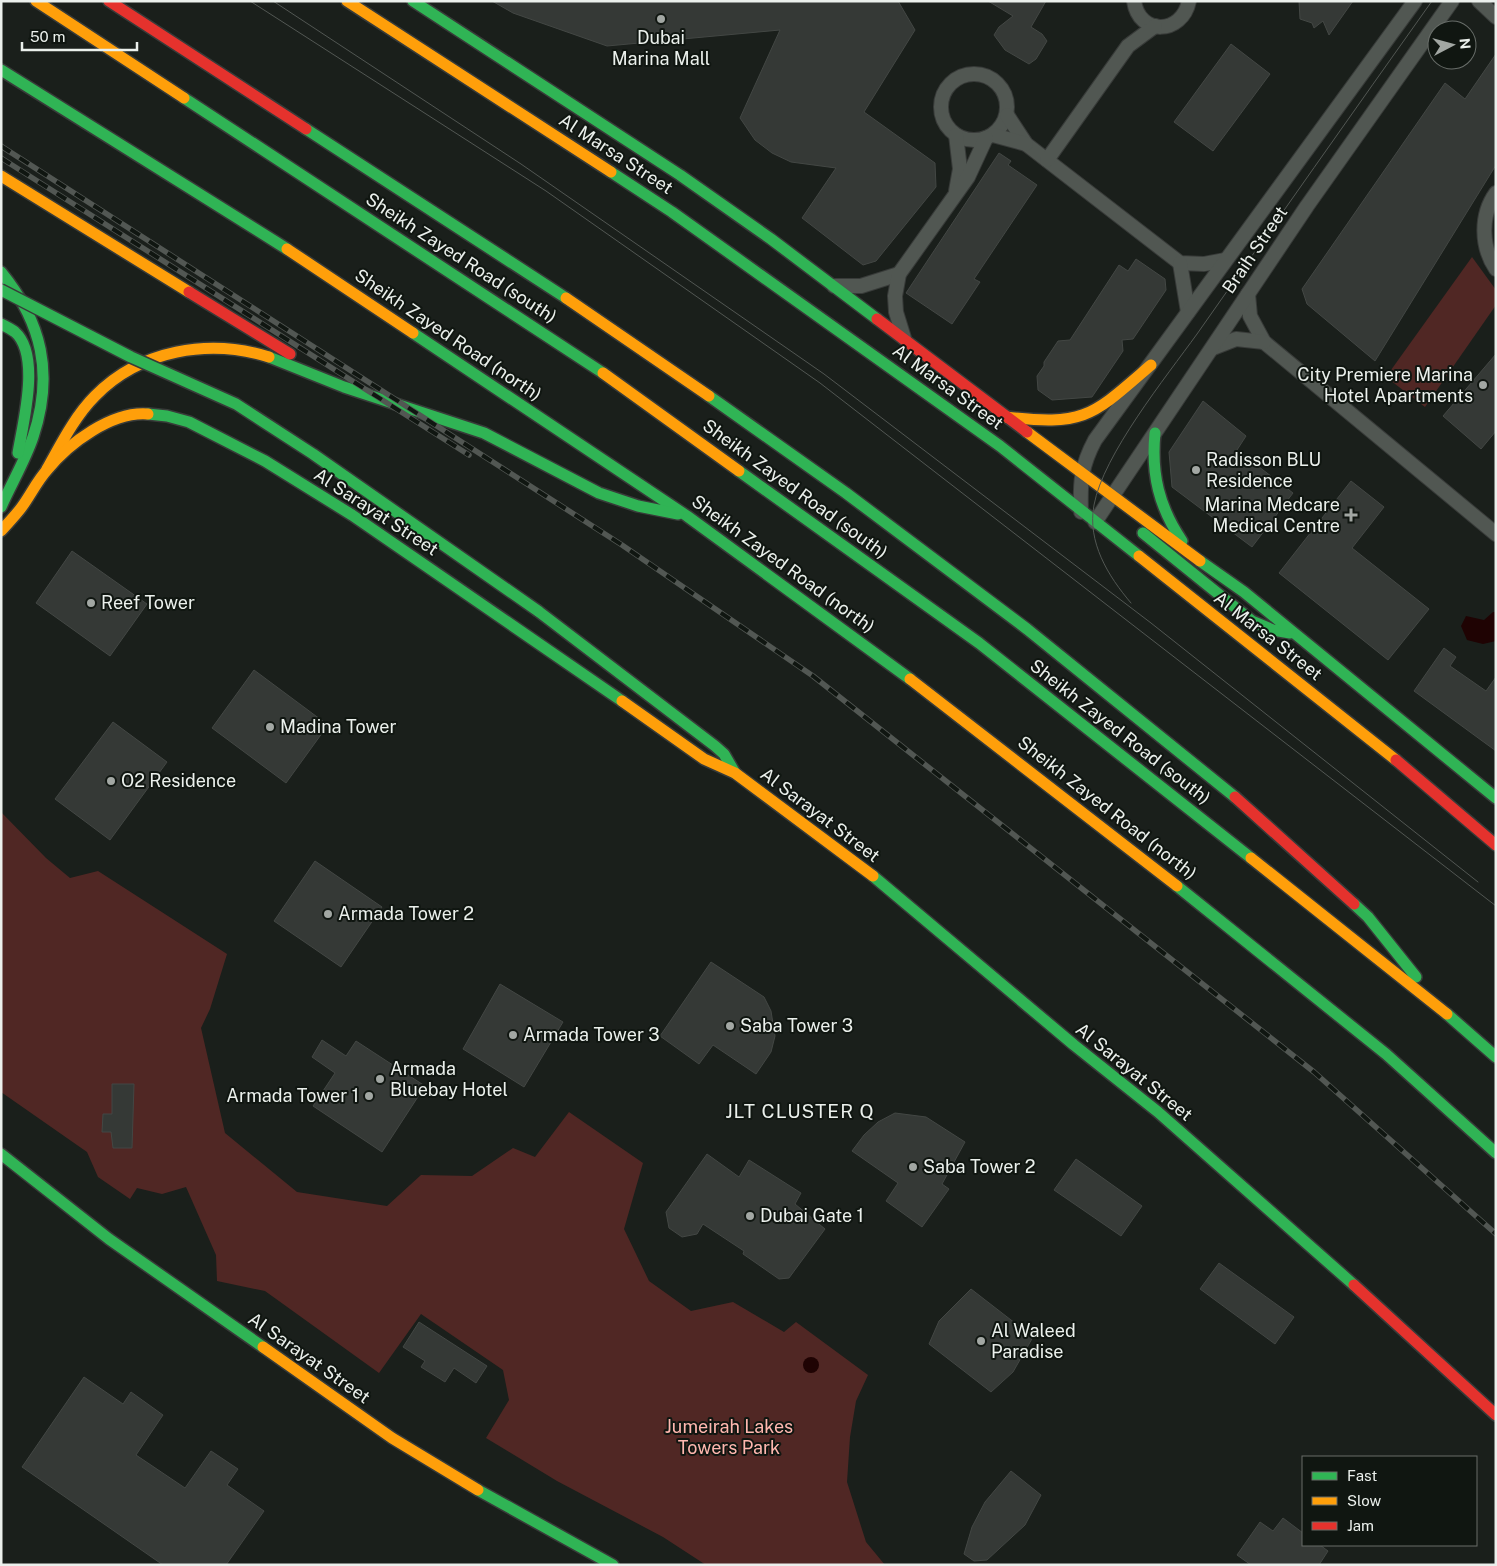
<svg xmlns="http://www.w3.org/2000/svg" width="1497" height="1566" font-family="'Public Sans',sans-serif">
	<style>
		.green { fill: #502724 }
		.water { fill: #1f0303 }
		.building { fill: #353936; stroke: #434744 }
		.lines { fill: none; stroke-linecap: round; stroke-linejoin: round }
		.street-casing { stroke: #383b39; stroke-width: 16 }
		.fast-casing { stroke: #383b39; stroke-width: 14 }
		.slow-casing { stroke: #383b39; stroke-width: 14 }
		.jam-casing { stroke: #383b39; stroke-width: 14 }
		.street { stroke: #515752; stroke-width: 14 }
		.fast { stroke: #30b455; stroke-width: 11 }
		.slow { stroke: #ff9f0a; stroke-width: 11 }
		.jam { stroke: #e5322d; stroke-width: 11 }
		.tram { stroke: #525753; stroke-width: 1 }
		.rail-casing { stroke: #525753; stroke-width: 5.5 }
		.rail { stroke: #101611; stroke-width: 4; stroke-dasharray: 11; stroke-linecap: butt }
		.fast-bridge-casing { stroke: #383b39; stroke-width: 14; stroke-linecap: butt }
		.fast-bridge { stroke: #30b455; stroke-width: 11 }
		.poi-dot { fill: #a2a7a3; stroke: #101611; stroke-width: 2 }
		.labels { text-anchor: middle; stroke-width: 4; stroke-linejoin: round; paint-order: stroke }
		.poi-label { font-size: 18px; fill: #ebf0ec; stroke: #101611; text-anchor: start }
		.street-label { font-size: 18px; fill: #ebf0ec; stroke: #101611 }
		.park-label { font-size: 18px; fill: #ffb7af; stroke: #101611 }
		.neighbourhood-label { font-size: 19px; letter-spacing: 1px; fill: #ebf0ec; stroke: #101611 }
	</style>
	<rect width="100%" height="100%" fill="#1a1f1b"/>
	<!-- green -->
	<g class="green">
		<polygon points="1472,257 1496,290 1496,305 1425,407 1386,377"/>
		<polygon points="1,812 46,858 70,878 98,871 227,954 210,1009 201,1028 225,1133 297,1192 387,1206 421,1175 472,1176 513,1148 535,1157 569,1112 643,1163 624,1229 649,1281 691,1311 733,1302 784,1332 796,1322 868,1375 856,1401 850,1437 847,1482 866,1542 885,1565 706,1565 663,1537 557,1481 486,1438 509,1400 503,1370 421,1314 379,1373 265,1291 217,1281 216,1255 186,1187 162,1194 137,1188 130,1199 98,1177 87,1152 1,1092"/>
	</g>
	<!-- water -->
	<g class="water">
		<polygon points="1493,612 1496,612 1496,641 1483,644 1467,640 1461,626 1466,616 1484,620"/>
		<circle cx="811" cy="1365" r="8"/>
	</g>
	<!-- building -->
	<g class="building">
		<polygon points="492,1 898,1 915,30 864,112 935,163 936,187 876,261 863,265 802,218 836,168 791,162 772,153 755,140 740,118 780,30 607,46 513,13"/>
		<polygon points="988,1 1046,1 1031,27 1042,34 1047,41 1036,59 1029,64 1005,50 994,35 999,27 1013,16"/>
		<polygon points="1299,1 1353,1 1329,35 1323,21 1314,28 1312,23 1300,19"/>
		<polygon points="1231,44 1270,74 1213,151 1174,122"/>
		<polygon points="1496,54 1496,165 1375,361 1307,304 1302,289 1445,83 1465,99"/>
		<polygon points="999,153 1011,161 1008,165 1037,185 974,279 980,282 952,324 906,293"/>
		<polygon points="1136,259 1165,279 1166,290 1133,339 1122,340 1123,351 1092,397 1052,400 1038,390 1037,376 1044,366 1044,362 1058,341 1070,340 1119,265 1128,271"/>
		<polygon points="1496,354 1496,431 1481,449 1443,416"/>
		<polygon points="1203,401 1246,436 1237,450 1293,493 1252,547 1172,487 1169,452"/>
		<polygon points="1351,481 1384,507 1352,548 1429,609 1388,660 1279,573"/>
		<polygon points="72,551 147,604 110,656 36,603"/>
		<polygon points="1444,648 1456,657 1450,666 1486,691 1496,677 1496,751 1414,691"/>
		<polygon points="254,670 328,725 286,783 212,728"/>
		<polygon points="113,722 167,762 110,840 55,799"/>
		<polygon points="315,861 382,907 341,967 274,921"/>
		<polygon points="711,962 764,997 771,1011 775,1036 771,1052 756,1074 713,1045 699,1064 660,1036"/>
		<polygon points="500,984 563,1022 524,1087 463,1049"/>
		<polygon points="322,1040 346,1056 356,1041 425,1086 382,1152 313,1106 335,1073 312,1057"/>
		<polygon points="112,1084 134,1084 132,1148 113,1148 111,1132 102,1132 103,1114 112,1114"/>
		<polygon points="895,1113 926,1117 965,1142 942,1184 949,1189 922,1227 886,1201 898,1183 852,1151 864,1135 878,1122"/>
		<polygon points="707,1154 739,1177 749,1160 801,1193 795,1204 825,1229 789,1278 779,1279 743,1254 744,1251 703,1224 697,1234 682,1237 669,1228 666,1212"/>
		<polygon points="1076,1159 1142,1206 1121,1236 1054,1190"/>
		<polygon points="1219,1263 1294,1317 1275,1344 1200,1289"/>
		<polygon points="971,1289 1033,1337 1013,1372 991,1392 929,1344 939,1321"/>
		<polygon points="419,1322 487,1366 476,1383 454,1368 445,1382 421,1367 425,1361 403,1347"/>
		<polygon points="84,1377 123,1404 131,1392 163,1415 136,1455 185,1488 211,1451 238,1469 227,1485 264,1511 226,1565 163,1565 22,1467"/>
		<polygon points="1011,1471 1041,1495 1025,1525 987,1560 974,1561 964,1554 972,1527 985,1502"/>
		<polygon points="1283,1518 1303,1533 1303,1545 1320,1545 1328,1551 1319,1565 1251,1565 1237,1555 1260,1522 1273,1531"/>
	</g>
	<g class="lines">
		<defs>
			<g id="street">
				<path d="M1134,1C1139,36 1182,35 1189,1"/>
				<polyline points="1479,1 1496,17"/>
				<circle cx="974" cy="107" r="33"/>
				<polyline points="1007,115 1026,144 1180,263 1204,264 1225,260"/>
				<polyline points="993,135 1026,144"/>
				<polyline points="1047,160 1128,46 1155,26"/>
				<polyline points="956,191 960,169 956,135"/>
				<path d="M1496,193C1480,215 1481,247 1496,269"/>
				<polyline points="1180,263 1188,312"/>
				<polyline points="834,286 861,286 899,274"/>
				<polyline points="1248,294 1250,316 1264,342 1496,534"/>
				<polyline points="904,338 896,312 895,296 899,274 968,177 986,138"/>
				<polyline points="1213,348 1236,339 1264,342"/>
				<path d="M1081,512C1080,482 1081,466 1095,440L1415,1"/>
				<polyline points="1095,522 1307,206 1452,1"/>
			</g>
			<g id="fast">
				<polyline points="413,1 680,175 771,239 877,319"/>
				<polyline points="1,70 287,249"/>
				<polyline points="184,98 603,373"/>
				<polyline points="306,129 566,298"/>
				<polyline points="611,172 672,212 1000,446 1139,556"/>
				<path d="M1,272C42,322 54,374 33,437C25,461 11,484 1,507"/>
				<path d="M1,324C5,326 11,329 15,332C41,355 23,423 18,453"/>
				<polyline points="413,333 687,516 910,679"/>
				<polyline points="269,357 344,387 484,433 599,493 638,506 678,514"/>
				<polyline points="709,396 846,493 1027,629 1235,797"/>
				<polyline points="148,414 167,416 189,422 265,461 352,515 622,701"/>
				<path d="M1155,433C1151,474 1159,507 1182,541"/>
				<polyline points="739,471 979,643 1251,858"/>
				<polyline points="1143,533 1252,621 1273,630 1290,633"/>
				<polyline points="1200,561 1244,592 1496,798"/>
				<polyline points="538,611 715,746 724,754 735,773"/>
				<polyline points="873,876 1074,1045 1158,1112 1354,1285"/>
				<polyline points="1177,886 1386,1054 1496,1153"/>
				<polyline points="1354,904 1368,917 1416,977"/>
				<polyline points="1447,1014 1496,1057"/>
				<polyline points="1,1154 109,1239 263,1347"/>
				<polyline points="478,1490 613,1565"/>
			</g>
			<g id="slow">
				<polyline points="36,1 184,98"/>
				<polyline points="347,1 611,172"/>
				<polyline points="1,176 189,292"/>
				<polyline points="287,249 413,333"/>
				<polyline points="566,298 709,396"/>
				<polyline points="603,373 739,471"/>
				<path d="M1006,417C1086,426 1092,416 1151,365"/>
				<polyline points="1027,432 1200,561"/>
				<path d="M47,469C61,444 75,416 95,396C140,350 209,338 269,357"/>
				<path d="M1,531C8,523 15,516 21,508C30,496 37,481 47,470C69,443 112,411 148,414"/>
				<polyline points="1139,556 1396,760"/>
				<polyline points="910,679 1177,886"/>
				<polyline points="622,701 704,759 735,773 873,876"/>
				<polyline points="1251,858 1447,1014"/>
				<polyline points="263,1347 392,1438 478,1490"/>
			</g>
			<g id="jam">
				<polyline points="109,1 306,129"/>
				<polyline points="189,292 290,354"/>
				<polyline points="877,319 1027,432"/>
				<polyline points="1396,760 1496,845"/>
				<polyline points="1235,797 1354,904"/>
				<polyline points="1354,1285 1496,1415"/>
			</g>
		</defs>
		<!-- street casing -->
		<use href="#street" class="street-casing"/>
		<!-- fast casing -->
		<use href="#fast" class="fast-casing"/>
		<!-- slow casing -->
		<use href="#slow" class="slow-casing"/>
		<!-- jam casing -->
		<use href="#jam" class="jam-casing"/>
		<!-- street -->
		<use href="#street" class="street"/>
		<!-- fast -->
		<use href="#fast" class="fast"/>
		<!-- slow -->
		<use href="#slow" class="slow"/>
		<!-- jam -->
		<use href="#jam" class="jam"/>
		<!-- tram -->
		<g class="tram">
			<polyline points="250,1 546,191 820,383 1496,906"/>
			<polyline points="273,1 521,164 824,374 1151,623 1478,882"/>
			<path d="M1131,603C1108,576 1087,542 1094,505C1103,455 1166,377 1197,334C1275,223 1353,112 1432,1"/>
		</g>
		<defs>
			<g id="rail">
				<polyline points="1,146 622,545 813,676 1314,1072 1496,1234"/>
				<polyline points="1,158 469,455"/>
			</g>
		</defs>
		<!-- rail casing -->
		<use href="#rail" class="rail-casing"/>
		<!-- rail -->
		<use href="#rail" class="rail"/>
		<defs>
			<polyline id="fast-bridge" points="1,290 131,357 236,404 313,454 538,611"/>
		</defs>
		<!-- fast-bridge casing -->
		<use href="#fast-bridge" class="fast-bridge-casing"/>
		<!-- fast-bridge -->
		<use href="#fast-bridge" class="fast-bridge"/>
	</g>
	<!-- markers -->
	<g class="poi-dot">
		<circle cx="661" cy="19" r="5"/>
		<circle cx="1483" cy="385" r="5"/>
		<circle cx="1196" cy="470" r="5"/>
		<path d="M1348.5 507.5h5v5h5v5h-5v5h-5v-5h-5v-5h5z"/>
		<circle cx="91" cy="603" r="5"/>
		<circle cx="270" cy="727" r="5"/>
		<circle cx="111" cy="781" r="5"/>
		<circle cx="328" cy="914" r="5"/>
		<circle cx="730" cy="1026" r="5"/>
		<circle cx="513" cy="1035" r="5"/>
		<circle cx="380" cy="1079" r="5"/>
		<circle cx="369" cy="1096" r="5"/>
		<circle cx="913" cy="1167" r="5"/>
		<circle cx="750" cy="1216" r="5"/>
		<circle cx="981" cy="1341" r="5"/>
	</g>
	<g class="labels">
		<!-- poi labels -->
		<g class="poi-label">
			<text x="661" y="44" text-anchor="middle">Dubai<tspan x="661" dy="21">Marina Mall</tspan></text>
			<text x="1473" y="381" text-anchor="end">City Premiere Marina<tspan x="1473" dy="21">Hotel Apartments</tspan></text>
			<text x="1206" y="466">Radisson BLU<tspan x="1206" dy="21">Residence</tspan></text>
			<text x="1340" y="511" text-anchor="end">Marina Medcare<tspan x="1340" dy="21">Medical Centre</tspan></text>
			<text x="101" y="609">Reef Tower</text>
			<text x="280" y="733">Madina Tower</text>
			<text x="121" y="787">O2 Residence</text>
			<text x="338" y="920">Armada Tower 2</text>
			<text x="740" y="1032">Saba Tower 3</text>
			<text x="523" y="1041">Armada Tower 3</text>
			<text x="390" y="1075">Armada<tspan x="390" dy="21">Bluebay Hotel</tspan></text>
			<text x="359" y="1102" text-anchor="end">Armada Tower 1</text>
			<text x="923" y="1173">Saba Tower 2</text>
			<text x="760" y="1222">Dubai Gate 1</text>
			<text x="991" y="1337">Al Waleed<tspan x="991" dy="21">Paradise</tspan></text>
		</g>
		<!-- street labels -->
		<g class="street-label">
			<text transform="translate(616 154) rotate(33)" y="6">Al Marsa Street</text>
			<text transform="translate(1255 250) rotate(-56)" y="6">Braih Street</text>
			<text transform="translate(461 258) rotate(33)" y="6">Sheikh Zayed Road (south)</text>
			<text transform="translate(448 335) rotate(34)" y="6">Sheikh Zayed Road (north)</text>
			<text transform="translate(948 387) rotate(36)" y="6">Al Marsa Street</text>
			<text transform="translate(795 489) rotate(36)" y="6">Sheikh Zayed Road (south)</text>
			<text transform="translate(376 512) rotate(33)" y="6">Al Sarayat Street</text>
			<text transform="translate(783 564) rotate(36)" y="6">Sheikh Zayed Road (north)</text>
			<text transform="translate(1268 636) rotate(38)" y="6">Al Marsa Street</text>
			<text transform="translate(1120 732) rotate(38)" y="6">Sheikh Zayed Road (south)</text>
			<text transform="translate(1107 808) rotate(38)" y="6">Sheikh Zayed Road (north)</text>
			<text transform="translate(820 815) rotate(37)" y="6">Al Sarayat Street</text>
			<text transform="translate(1134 1072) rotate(39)" y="6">Al Sarayat Street</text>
			<text transform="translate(309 1358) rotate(35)" y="6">Al Sarayat Street</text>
		</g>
		<!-- park labels -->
		<g class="park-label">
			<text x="729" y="1433">Jumeirah Lakes<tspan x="729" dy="21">Towers Park</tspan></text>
		</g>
		<!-- neighbourhood labels -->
		<g class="neighbourhood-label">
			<text x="800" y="1118">JLT CLUSTER Q</text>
		</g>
	</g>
	<!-- border -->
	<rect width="1497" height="1566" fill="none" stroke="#ebf0ec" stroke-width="5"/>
	<!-- legend -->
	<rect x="1302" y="1456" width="175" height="90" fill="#101611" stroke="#686d69"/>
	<rect x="1312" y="1472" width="25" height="8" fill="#30b455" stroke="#686d69"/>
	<text x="1347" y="1481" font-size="15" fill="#ebf0ec">Fast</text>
	<rect x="1312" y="1497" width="25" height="8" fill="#ff9f0a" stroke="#686d69"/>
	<text x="1347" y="1506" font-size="15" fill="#ebf0ec">Slow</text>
	<rect x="1312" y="1522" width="25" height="8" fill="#e5322d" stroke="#686d69"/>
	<text x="1347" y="1531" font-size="15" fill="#ebf0ec">Jam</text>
	<!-- north arrow -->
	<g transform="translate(1452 45) rotate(84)"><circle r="24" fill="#101611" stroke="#686d69"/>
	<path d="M0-4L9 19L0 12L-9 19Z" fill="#a2a7a3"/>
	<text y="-8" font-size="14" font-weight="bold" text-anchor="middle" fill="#ebf0ec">N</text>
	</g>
	<!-- scale -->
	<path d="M22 42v8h115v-8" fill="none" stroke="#ebf0ec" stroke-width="2.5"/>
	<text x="30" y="42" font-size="15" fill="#ebf0ec" stroke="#101611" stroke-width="4" paint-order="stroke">50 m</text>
</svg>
